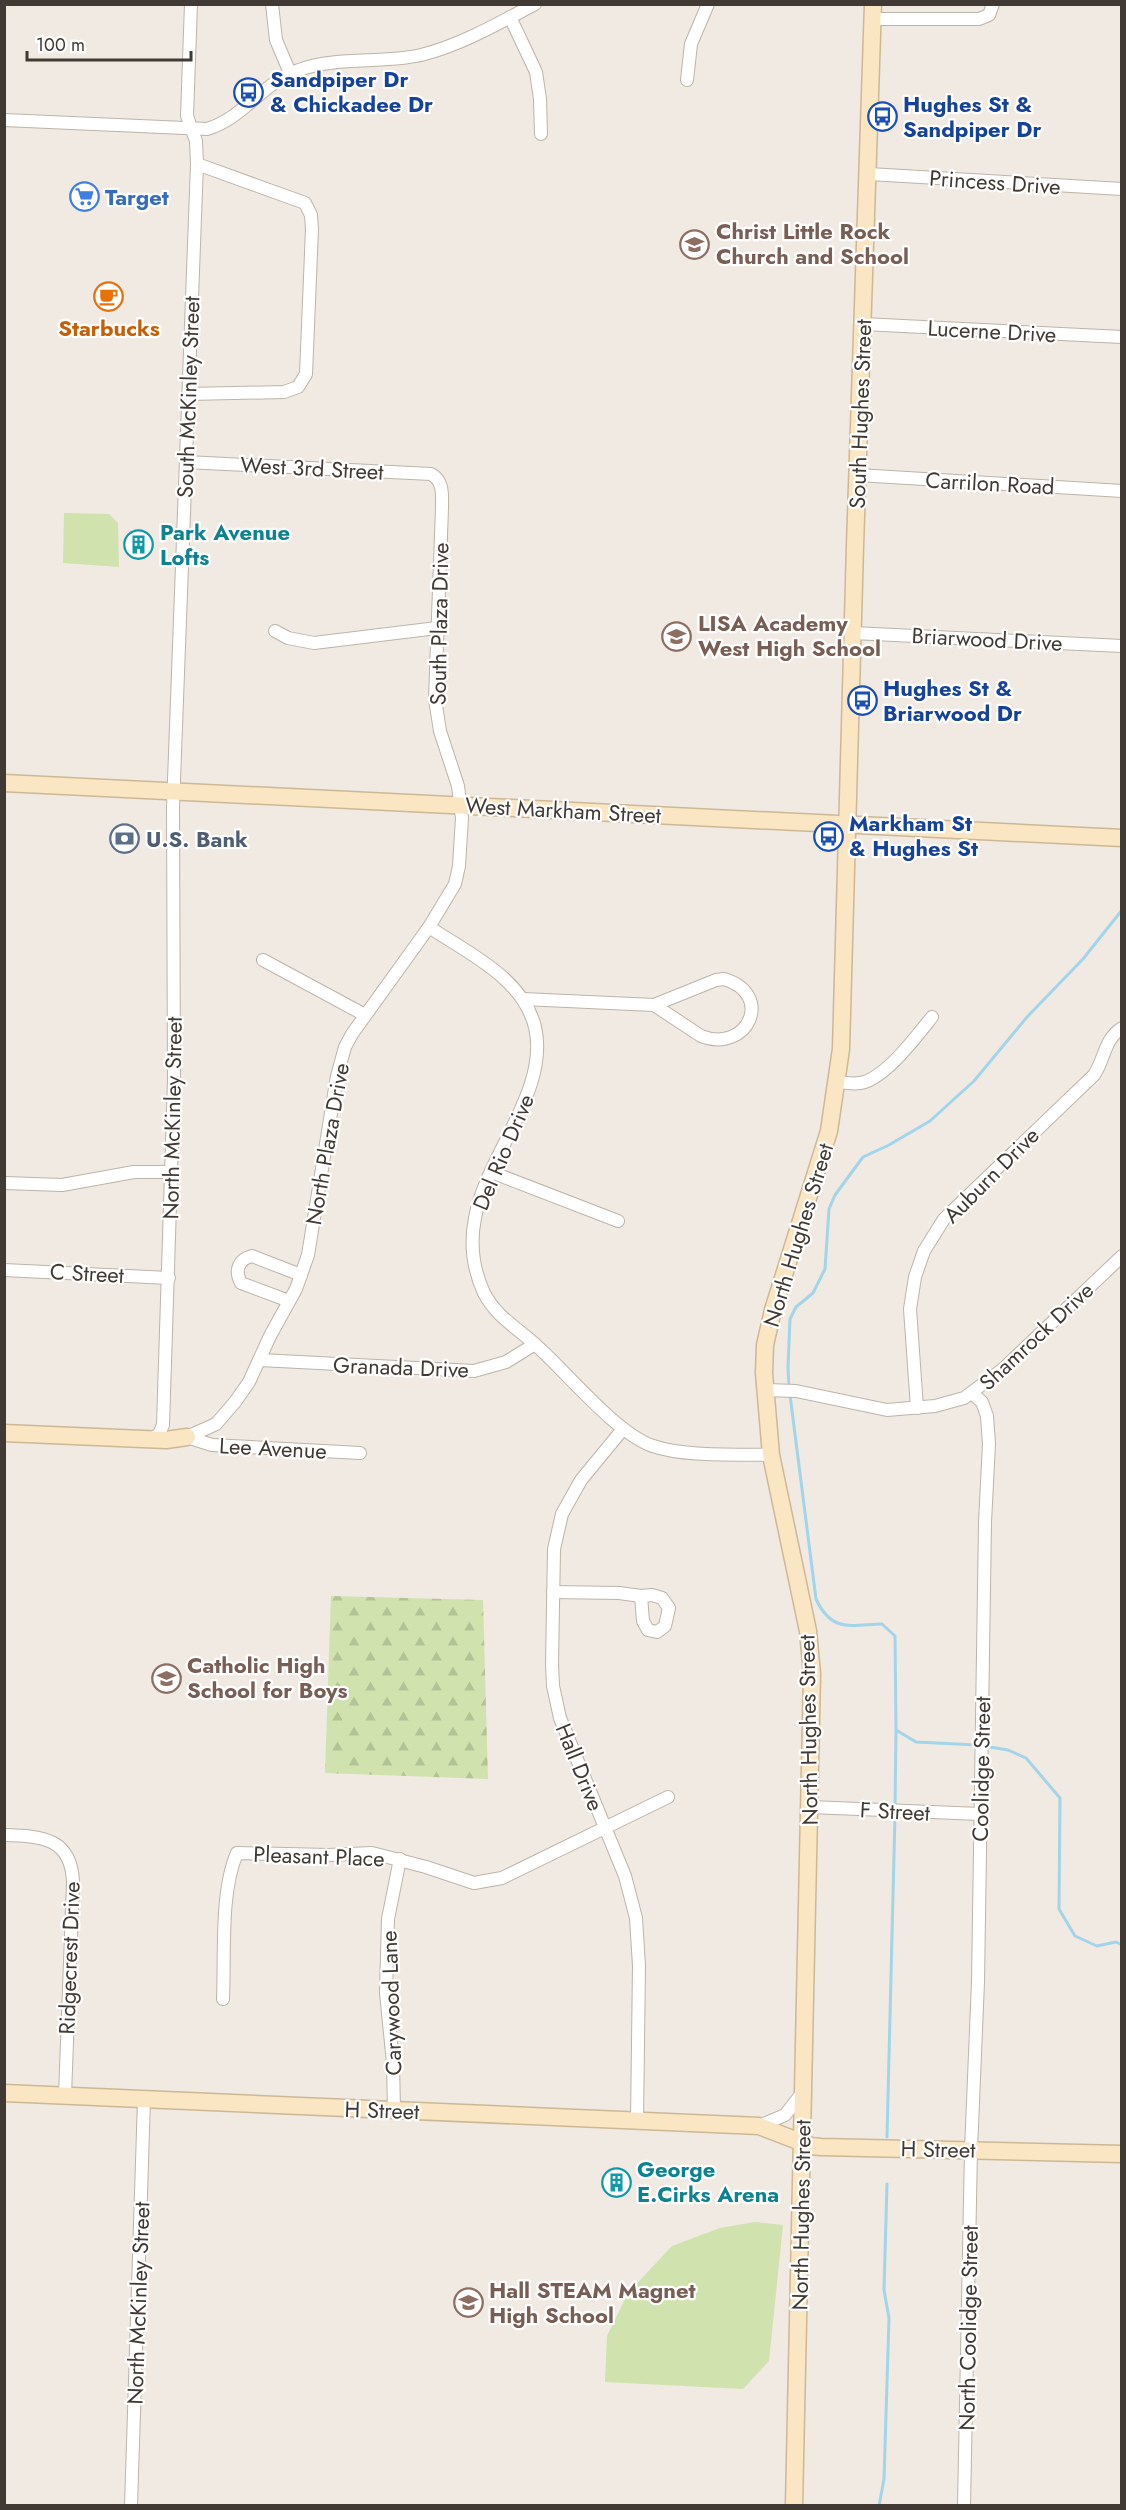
<svg xmlns="http://www.w3.org/2000/svg" width="1126" height="2510" font-family="Jost,sans-serif">
	<style>
		.grass { fill: #d0e2ae }
		.forest { fill: url(#forest-firs) }
		.lines { fill: none; stroke-linecap: round; stroke-linejoin: round }
		.stream { stroke: #a2d5e9; stroke-width: 3 }
		.street-casing { stroke: #bdb4a9; stroke-width: 14 }
		.secondary-casing { stroke: #cdb896; stroke-width: 19 }
		.street { stroke: #fff; stroke-width: 12 }
		.secondary { stroke: #fae6c3; stroke-width: 16 }
		.labels { text-anchor: middle; stroke-width: 4.5; stroke-linejoin: round; paint-order: stroke }
		.transit-label { font-size: 22px; font-weight: bold; fill: #164399; stroke: #fff; text-anchor: start }
		.street-label { font-size: 22px; fill: #413a34; stroke: #fff }
		.shop-label { font-size: 22px; font-weight: bold; fill: #366cbe; stroke: #fff; text-anchor: start }
		.education-label { font-size: 22px; font-weight: bold; fill: #785e54; stroke: #fff; text-anchor: start }
		.food-label { font-size: 22px; font-weight: bold; fill: #c56008; stroke: #fff }
		.culture-label { font-size: 22px; font-weight: bold; fill: #0d838f; stroke: #fff; text-anchor: start }
		.service-label { font-size: 22px; font-weight: bold; fill: #4e5e75; stroke: #fff; text-anchor: start }
	</style>
	<defs>
		<pattern id="forest-firs" width="22" height="20" patternUnits="userSpaceOnUse" patternTransform="scale(1.5)"><rect width="22" height="20" fill="#d0e2ae"/><path d="M5 1l3.5 6h-7zM16 11l3.5 6h-7z" fill="#b4c396"/></pattern>
	</defs>
	<rect width="100%" height="100%" fill="#f0eae3"/>
	<!-- grass -->
	<g class="grass">
		<polygon points="64,513 109,514 118,523 119,567 63,563"/>
		<polygon points="755,2222 783,2225 769,2361 743,2389 605,2382 607,2336 628,2293 672,2246 720,2228"/>
	</g>
	<!-- forest -->
	<polygon class="forest" points="331,1596 483,1600 488,1779 325,1773"/>
	<g class="lines">
		<!-- stream -->
		<g class="stream">
			<polyline points="789,1388 788,1367 790,1319 796,1307 813,1293 825,1269 829,1209 835,1195 863,1157 889,1145 930,1121 974,1081 1027,1017 1083,959 1122,910"/>
			<path d="M790,1395L816,1599C832,1633 850,1625 882,1624L895,1636L896,1730L916,1742L977,1745"/>
			<polyline points="984,1746 1008,1750 1026,1758 1060,1798 1059,1909 1075,1936 1097,1946 1116,1942 1122,1945"/>
			<polyline points="895,1808 896,1731"/>
			<polyline points="887,2137 895,1815"/>
			<polyline points="879,2506 884,2479 889,2318 884,2290 887,2184"/>
		</g>
		<defs>
			<g id="street">
				<polyline points="272,4 276,40 290,73"/>
				<polyline points="510,17 536,72 540,99 541,134"/>
				<polyline points="873,19 979,19 989,15 993,4"/>
				<polyline points="687,80 691,44 708,4"/>
				<path d="M4,120L207,129C244,118 263,82 299,70C338,56 381,64 421,55C461,45 499,23 535,4"/>
				<polyline points="869,174 1122,189"/>
				<polyline points="863,324 1122,337"/>
				<polyline points="189,394 284,392 298,387 306,374 312,229 311,215 305,203 197,164"/>
				<path d="M186,462L431,474C444,481 442,495 442,508L435,699L440,731L458,786L462,818L459,866L455,884L429,927L352,1034L345,1047L337,1076L308,1255L296,1289L270,1336L249,1382L235,1402L216,1424L187,1437"/>
				<polyline points="858,475 1122,491"/>
				<polyline points="275,631 288,638 314,643 437,628"/>
				<polyline points="853,633 1122,646"/>
				<path d="M429,927C468,953 523,978 535,1027C550,1090 486,1156 475,1218C470,1243 473,1269 484,1293C497,1318 518,1328 538,1347C568,1374 617,1434 653,1446C685,1457 736,1454 771,1455"/>
				<polyline points="263,960 365,1015"/>
				<path d="M724,979C775,994 748,1054 701,1036L654,1005L716,980Z"/>
				<polyline points="523,999 654,1005"/>
				<path d="M837,1082C847,1083 856,1085 865,1082C889,1073 916,1037 932,1017"/>
				<polyline points="491,1172 618,1221"/>
				<polyline points="4,1183 62,1185 134,1172 171,1172"/>
				<polyline points="4,1270 169,1278"/>
				<path d="M289,1301L241,1283C234,1270 239,1259 252,1256L301,1275"/>
				<polyline points="260,1360 474,1371 506,1362 535,1344"/>
				<polyline points="766,1390 796,1391 887,1410 935,1406 964,1398 1003,1369 1122,1256"/>
				<path d="M917,1408L910,1309L915,1277L924,1251L944,1219L1094,1075C1105,1059 1104,1039 1122,1028"/>
				<polyline points="623,1429 581,1480 562,1514 554,1549 552,1664 553,1686 560,1718 625,1876 636,1918 639,1966 637,2121"/>
				<polyline points="187,1437 212,1445 360,1453"/>
				<polyline points="151,1439 159,1434 163,1425 174,1080 173,807 197,164 196,141 187,116 191,4"/>
				<polyline points="553,1592 619,1593 641,1596"/>
				<polygon points="652,1595 662,1598 669,1608 665,1626 657,1632 648,1630 643,1621 641,1596"/>
				<polyline points="810,1807 980,1814"/>
				<path d="M4,1835C42,1836 72,1838 73,1883L65,2095"/>
				<path d="M223,1999C225,1955 220,1892 237,1853L328,1855L372,1853L426,1867L474,1883L502,1878L668,1797"/>
				<polyline points="394,2111 393,2063 386,1993 388,1919 400,1859"/>
				<polyline points="759,2126 785,2115 803,2092"/>
				<polyline points="131,2506 144,2100"/>
				<polyline points="964,2506 971,2150 978,1982 985,1522 989,1444 987,1416 982,1402 973,1394"/>
			</g>
			<g id="secondary">
				<polyline points="4,783 1122,838"/>
				<polyline points="4,1433 166,1440 187,1437"/>
				<polyline points="4,2093 759,2126 811,2146 821,2147 1122,2154"/>
				<polyline points="794,2506 812,1674 808,1631 771,1455 764,1373 765,1345 773,1310 829,1131 841,1049 855,546 873,4"/>
			</g>
		</defs>
		<!-- street casing -->
		<use href="#street" class="street-casing"/>
		<!-- secondary casing -->
		<use href="#secondary" class="secondary-casing"/>
		<!-- street -->
		<use href="#street" class="street"/>
		<!-- secondary -->
		<use href="#secondary" class="secondary"/>
	</g>
	<!-- icons -->
	<defs>
		<symbol id="bus-ring" viewBox="-11 -11 22 22"><circle r="9.5" fill="#fff" stroke="#1a4fb4" stroke-width="1.5"/><path d="M-5-6H5V4H4V6H2V4H-2V6H-4V4H-5ZM-3.5-4V0h7V-4ZM-3.5 1.2v1.5H-2V1.2ZM2 1.2v1.5H3.5V1.2Z" fill="#1a4fb4"/></symbol>
		<symbol id="supermarket-ring" viewBox="-11 -11 22 22"><circle r="9.5" fill="#fff" stroke="#3f7fe0" stroke-width="1.5"/><path d="M-6-5.5h2.5l.6 2H6L4.5 2H-2.5L-4.4-4H-6ZM-1.5 3.2a1.3 1.3 0 1 0 .1 0ZM3 3.2a1.3 1.3 0 1 0 .1 0Z" fill="#3f7fe0"/></symbol>
		<symbol id="school-ring" viewBox="-11 -11 22 22"><circle r="9.5" fill="#fff" stroke="#8d6e63" stroke-width="1.5"/><path d="M0-5L7-2L0 1L-7-2ZM-4 1L0 2.5L4 1V4Q0 6-4 4Z" fill="#8d6e63"/></symbol>
		<symbol id="cafe-ring" viewBox="-11 -11 22 22"><circle r="9.5" fill="#fff" stroke="#e8710a" stroke-width="1.5"/><path d="M-5.5-4.5H6V0H3Q3 3.5 0 3.5H-2.5Q-5.5 3.5-5.5 0ZM3-3.2v2h1.7v-2ZM-6 4.5H4V6H-6Z" fill="#e8710a"/></symbol>
		<symbol id="building-ring" viewBox="-11 -11 22 22"><circle r="9.5" fill="#fff" stroke="#0f9aa8" stroke-width="1.5"/><path d="M-4-6H4V6H1V3H-1V6H-4ZM-2.5-4.3h1.7v1.8h-1.7ZM.8-4.3h1.7v1.8H.8ZM-2.5-1h1.7V.8h-1.7ZM.8-1h1.7V.8H.8Z" fill="#0f9aa8"/></symbol>
		<symbol id="bank-ring" viewBox="-11 -11 22 22"><circle r="9.5" fill="#fff" stroke="#5c6f8a" stroke-width="1.5"/><path d="M-6-4H6V4H-6ZM0-2.3a2.3 2.3 0 1 0 0 4.6a2.3 2.3 0 1 0 0-4.6Z" fill="#5c6f8a"/></symbol>
	</defs>
	<g fill-rule="evenodd">
		<use href="#bus-ring" x="232" y="76" width="33" height="33"/>
		<use href="#bus-ring" x="866" y="100" width="33" height="33"/>
		<use href="#supermarket-ring" x="68" y="180" width="33" height="33"/>
		<use href="#school-ring" x="678" y="228" width="33" height="33"/>
		<use href="#cafe-ring" x="92" y="280" width="33" height="33"/>
		<use href="#building-ring" x="122" y="528" width="33" height="33"/>
		<use href="#school-ring" x="660" y="620" width="33" height="33"/>
		<use href="#bus-ring" x="846" y="684" width="33" height="33"/>
		<use href="#bus-ring" x="812" y="820" width="33" height="33"/>
		<use href="#bank-ring" x="108" y="822" width="33" height="33"/>
		<use href="#school-ring" x="150" y="1662" width="33" height="33"/>
		<use href="#building-ring" x="600" y="2166" width="33" height="33"/>
		<use href="#school-ring" x="452" y="2286" width="33" height="33"/>
	</g>
	<g class="labels">
		<!-- transit labels -->
		<g class="transit-label">
			<text x="270" y="87">Sandpiper Dr<tspan x="270" dy="25">&amp; Chickadee Dr</tspan></text>
			<text x="903" y="112">Hughes St &amp;<tspan x="903" dy="25">Sandpiper Dr</tspan></text>
			<text x="883" y="696">Hughes St &amp;<tspan x="883" dy="25">Briarwood Dr</tspan></text>
			<text x="849" y="831">Markham St<tspan x="849" dy="25">&amp; Hughes St</tspan></text>
		</g>
		<!-- street labels -->
		<g class="street-label">
			<text transform="translate(995 182) rotate(4)" y="8">Princess Drive</text>
			<text transform="translate(992 331) rotate(3)" y="8">Lucerne Drive</text>
			<text transform="translate(188 397) rotate(-88)" y="8">South McKinley Street</text>
			<text transform="translate(860 414) rotate(-88)" y="8">South Hughes Street</text>
			<text transform="translate(312 468) rotate(3)" y="8">West 3rd Street</text>
			<text transform="translate(990 483) rotate(3)" y="8">Carrilon Road</text>
			<text transform="translate(439 624) rotate(-89)" y="8">South Plaza Drive</text>
			<text transform="translate(987 639) rotate(3)" y="8">Briarwood Drive</text>
			<text transform="translate(563 810) rotate(3)" y="8">West Markham Street</text>
			<text transform="translate(172 1118) rotate(-89)" y="8">North McKinley Street</text>
			<text transform="translate(327 1144) rotate(-80)" y="8">North Plaza Drive</text>
			<text transform="translate(503 1152) rotate(-67)" y="8">Del Rio Drive</text>
			<text transform="translate(991 1175) rotate(-45)" y="8">Auburn Drive</text>
			<text transform="translate(798 1235) rotate(-73)" y="8">North Hughes Street</text>
			<text transform="translate(87 1273) rotate(3)" y="8">C Street</text>
			<text transform="translate(1036 1336) rotate(-43)" y="8">Shamrock Drive</text>
			<text transform="translate(401 1367) rotate(2)" y="8">Granada Drive</text>
			<text transform="translate(273 1448) rotate(3)" y="8">Lee Avenue</text>
			<text transform="translate(808 1730) rotate(-91)" y="8">North Hughes Street</text>
			<text transform="translate(580 1767) rotate(68)" y="8">Hall Drive</text>
			<text transform="translate(981 1769) rotate(-89)" y="8">Coolidge Street</text>
			<text transform="translate(895 1811) rotate(3)" y="8">F Street</text>
			<text transform="translate(319 1856) rotate(2)" y="8">Pleasant Place</text>
			<text transform="translate(69 1958) rotate(-88)" y="8">Ridgecrest Drive</text>
			<text transform="translate(391 2003) rotate(-92)" y="8">Carywood Lane</text>
			<text transform="translate(382 2110) rotate(2)" y="8">H Street</text>
			<text transform="translate(938 2149) rotate(1)" y="8">H Street</text>
			<text transform="translate(801 2215) rotate(-89)" y="8">North Hughes Street</text>
			<text transform="translate(138 2303) rotate(-88)" y="8">North McKinley Street</text>
			<text transform="translate(968 2328) rotate(-89)" y="8">North Coolidge Street</text>
		</g>
		<!-- shop labels -->
		<g class="shop-label">
			<text x="105" y="205">Target</text>
		</g>
		<!-- education labels -->
		<g class="education-label">
			<text x="716" y="239">Christ Little Rock<tspan x="716" dy="25">Church and School</tspan></text>
			<text x="698" y="631">LISA Academy<tspan x="698" dy="25">West High School</tspan></text>
			<text x="187" y="1673">Catholic High<tspan x="187" dy="25">School for Boys</tspan></text>
			<text x="489" y="2298">Hall STEAM Magnet<tspan x="489" dy="25">High School</tspan></text>
		</g>
		<!-- food labels -->
		<g class="food-label">
			<text x="109" y="336">Starbucks</text>
		</g>
		<!-- culture labels -->
		<g class="culture-label">
			<text x="160" y="540">Park Avenue<tspan x="160" dy="25">Lofts</tspan></text>
			<text x="637" y="2177">George<tspan x="637" dy="25">E.Cirks Arena</tspan></text>
		</g>
		<!-- service labels -->
		<g class="service-label">
			<text x="146" y="847">U.S. Bank</text>
		</g>
	</g>
	<!-- border -->
	<rect width="1126" height="2510" fill="none" stroke="#413a34" stroke-width="12"/>
	<!-- scale -->
	<path d="M27 51v9h164v-9" fill="none" stroke="#413a34" stroke-width="3"/>
	<text x="36" y="51" font-size="18" fill="#413a34" stroke="#ffffff" stroke-width="4.5" paint-order="stroke">100 m</text>
</svg>
